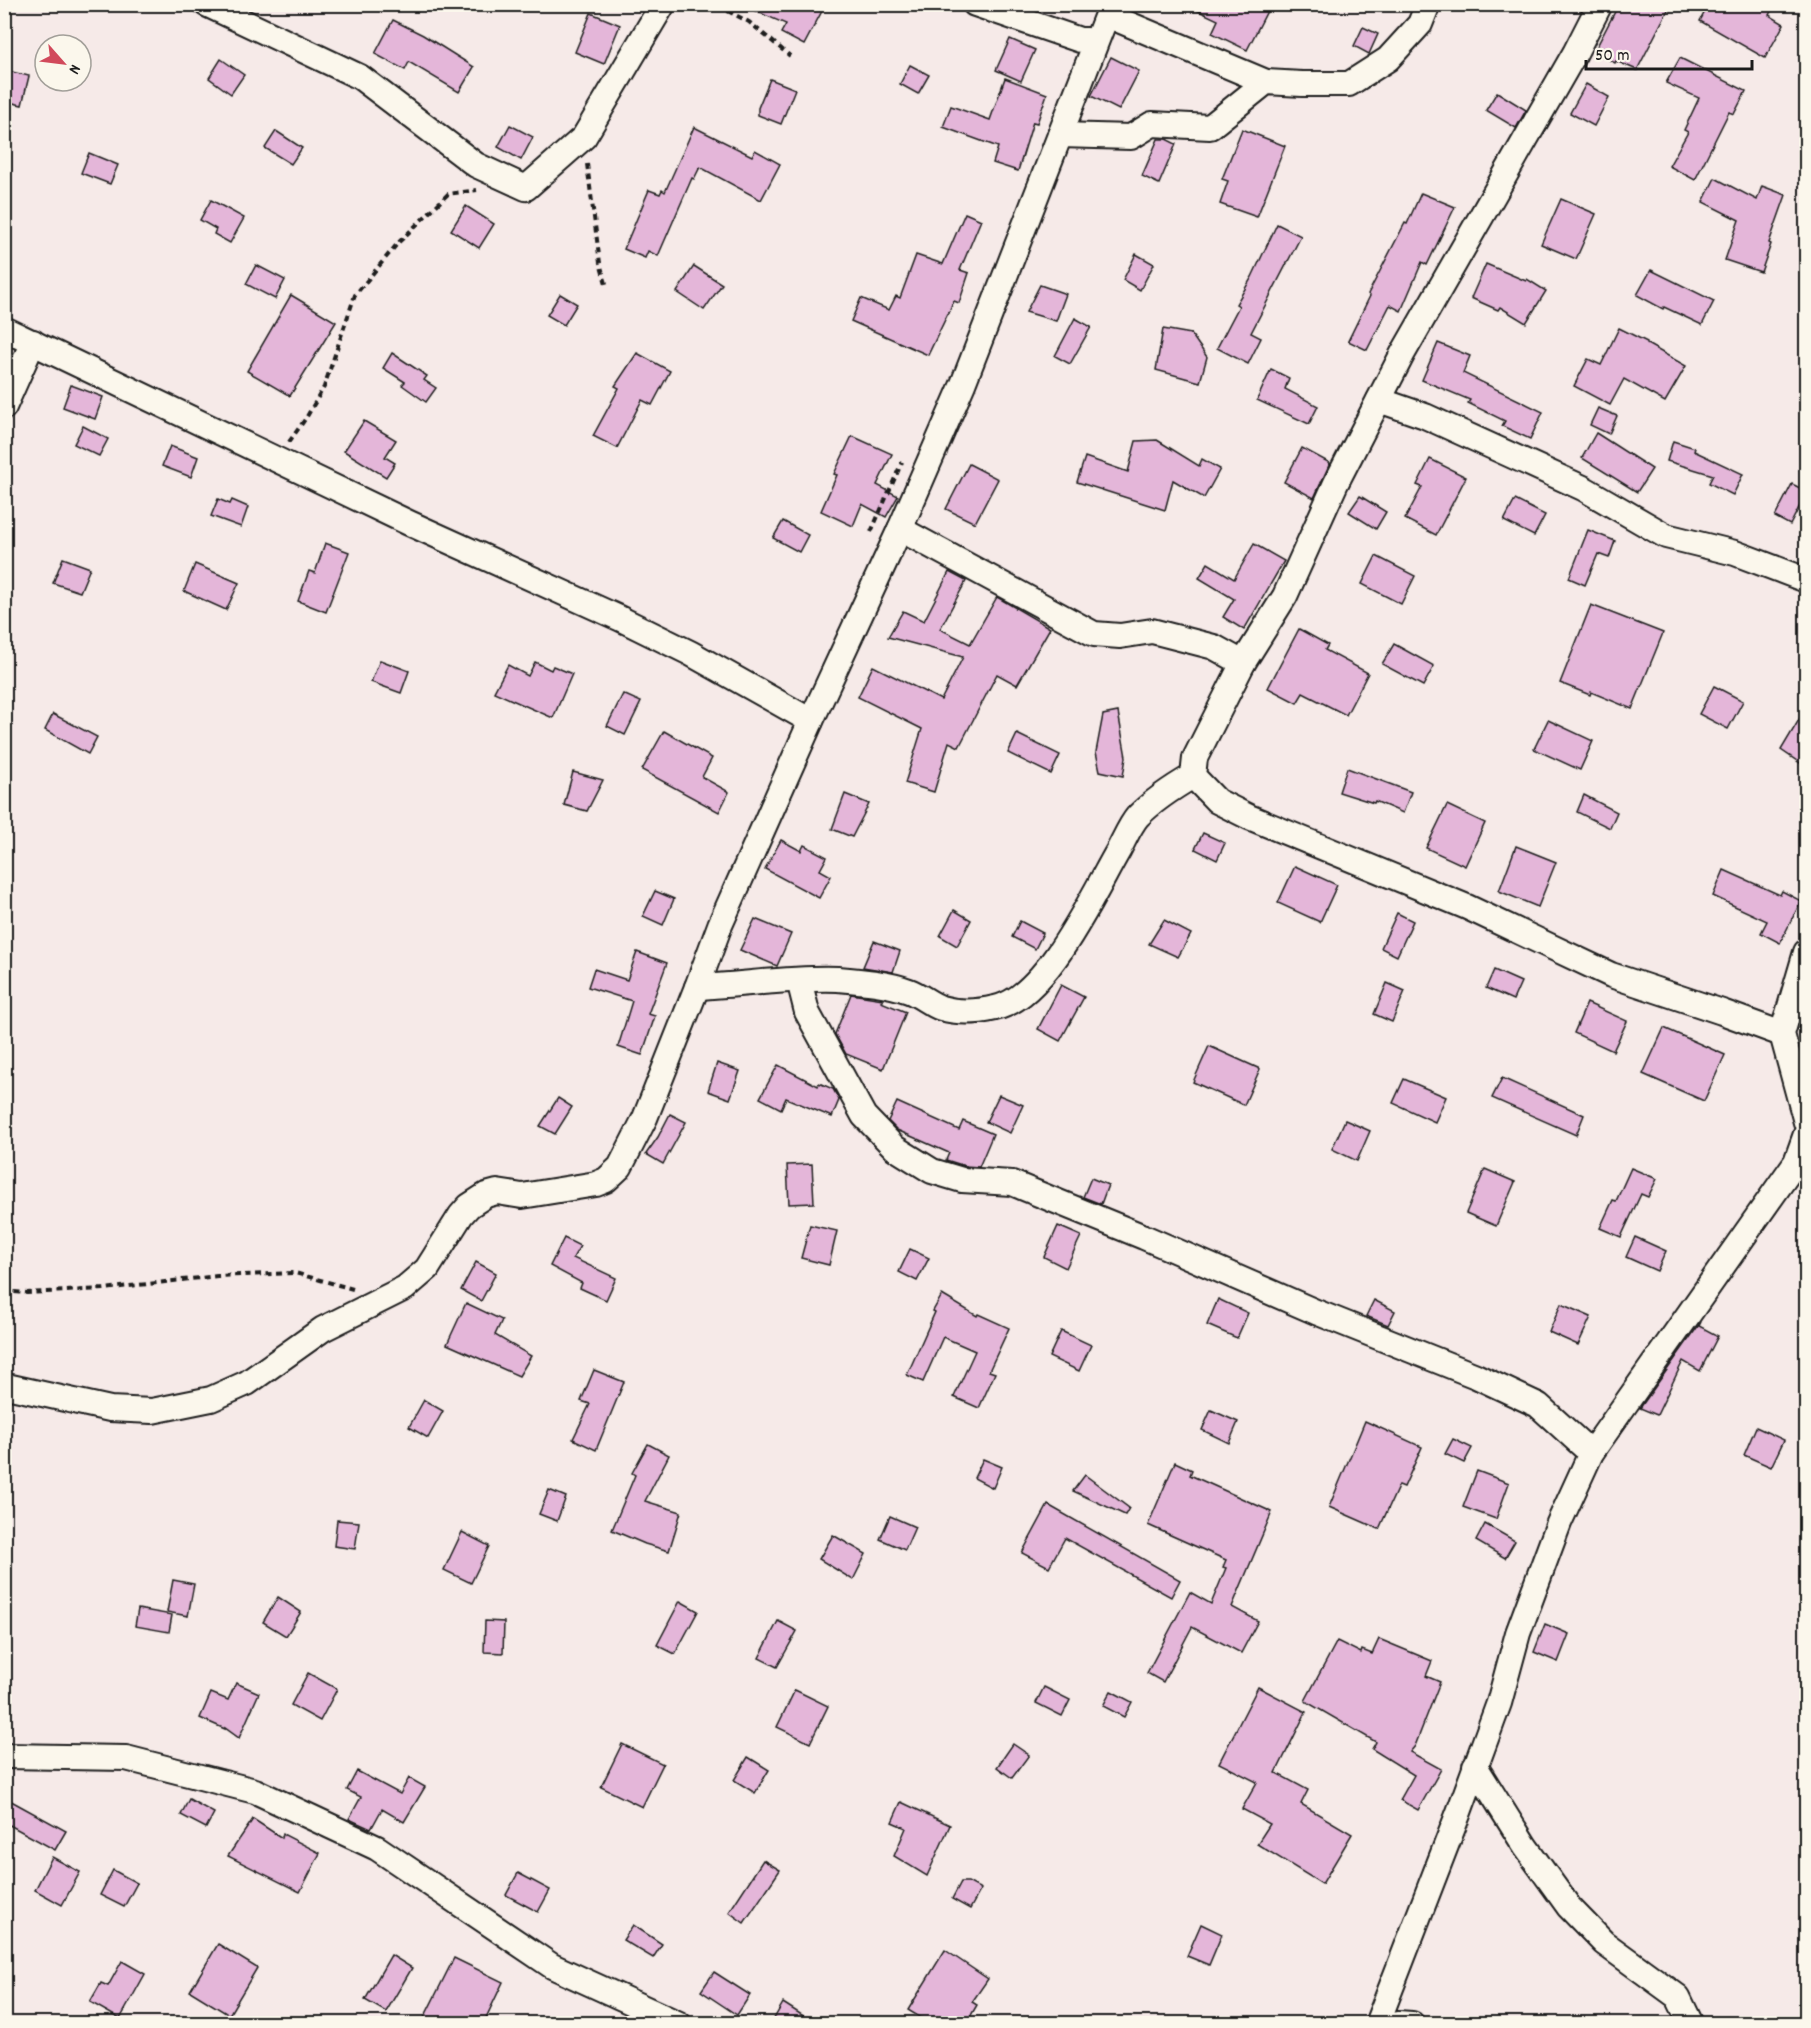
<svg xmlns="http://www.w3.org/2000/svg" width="1811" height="2028" font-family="Dekko,sans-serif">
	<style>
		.building { fill: #e4b6d9; stroke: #1c1c1c; stroke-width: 1.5 }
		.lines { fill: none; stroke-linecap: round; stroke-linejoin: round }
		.street-casing { stroke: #1c1c1c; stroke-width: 28 }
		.path { stroke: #1c1c1c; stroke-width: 4; stroke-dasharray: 6 4.5; stroke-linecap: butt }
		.street { stroke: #fbf7ec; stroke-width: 24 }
	</style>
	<rect width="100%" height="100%" fill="#f6eae8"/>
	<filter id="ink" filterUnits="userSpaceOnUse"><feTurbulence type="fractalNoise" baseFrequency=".0167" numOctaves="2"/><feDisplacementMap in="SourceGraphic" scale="12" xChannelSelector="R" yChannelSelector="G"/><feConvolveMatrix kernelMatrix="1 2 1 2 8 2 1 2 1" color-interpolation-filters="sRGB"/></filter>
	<g filter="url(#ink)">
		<!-- building -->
		<g class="building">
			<polygon points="739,4 809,4 822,11 804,45 781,33 786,24"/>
			<polygon points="1184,4 1254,4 1267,11 1247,50 1212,33 1218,20"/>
			<polygon points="1619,4 1671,4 1637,70 1616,61 1615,63 1594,52"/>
			<polygon points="1709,4 1775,4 1769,15 1784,24 1765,58 1700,21"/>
			<polygon points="591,13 620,25 604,64 575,52"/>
			<polygon points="393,20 423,35 474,67 459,92 409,62 405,70 375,54"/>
			<polygon points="1363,27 1378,34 1369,54 1354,46"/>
			<polygon points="1010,39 1035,50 1021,81 996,70"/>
			<polygon points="1111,57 1139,71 1119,110 1091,96"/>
			<polygon points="1680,58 1746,91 1734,114 1729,112 1695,180 1669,166 1688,132 1684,130 1699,98 1666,83"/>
			<polygon points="221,59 244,75 231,94 209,78"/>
			<polygon points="910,65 929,75 918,94 900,84"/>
			<polygon points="4,70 29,76 22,105 4,101"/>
			<polygon points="1005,78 1047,94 1037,123 1033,122 1018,171 993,163 998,147 943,127 951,106 990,120"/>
			<polygon points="770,79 795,89 781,124 758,115 758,108"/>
			<polygon points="1586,84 1609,97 1594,126 1570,113"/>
			<polygon points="1497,92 1526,110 1516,128 1486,110"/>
			<polygon points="510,125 533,137 521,160 498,147"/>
			<polygon points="694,127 752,156 755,150 780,164 761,200 700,167 694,179 692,178 658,256 648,251 645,258 624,249 649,190 660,194 662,190 665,192"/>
			<polygon points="1242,129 1285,146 1257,217 1220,204 1228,181 1222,179"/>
			<polygon points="276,131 302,148 291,164 265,148"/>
			<polygon points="1158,139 1166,139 1176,144 1159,184 1142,176"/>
			<polygon points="89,153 118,165 110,184 81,173"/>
			<polygon points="1715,178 1757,200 1762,186 1786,195 1769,243 1771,244 1761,272 1725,260 1739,220 1703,202"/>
			<polygon points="1421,193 1455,207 1427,265 1422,262 1401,311 1390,305 1367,350 1348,341 1370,296 1368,294 1405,223 1407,224"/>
			<polygon points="1561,199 1596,214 1576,259 1541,244"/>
			<polygon points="211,200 244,218 230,243 214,234 216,229 200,220"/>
			<polygon points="466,206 494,224 479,248 451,230"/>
			<polygon points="965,213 981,220 960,270 969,273 959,303 954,301 928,355 851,321 861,298 889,310 896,296 900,298 916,255 943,264"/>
			<polygon points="1277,224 1301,236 1251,333 1261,338 1248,364 1217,348 1239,306 1236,304 1252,277"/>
			<polygon points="1136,254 1154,264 1140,290 1123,280"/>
			<polygon points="1486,264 1526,281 1527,279 1546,291 1526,323 1500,307 1498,310 1471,298"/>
			<polygon points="256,265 285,280 275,299 246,284"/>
			<polygon points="694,266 722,284 704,310 677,292"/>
			<polygon points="1651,270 1714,301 1702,325 1664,307 1663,309 1637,295"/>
			<polygon points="1040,285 1066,294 1056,321 1026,312"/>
			<polygon points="560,294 577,304 564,325 547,315"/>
			<polygon points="291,295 336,322 290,396 247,371"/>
			<polygon points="1075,318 1091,327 1070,364 1055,356"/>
			<polygon points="1619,328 1647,342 1647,344 1686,366 1665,402 1624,379 1610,405 1574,386 1588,359 1601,365"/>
			<polygon points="1163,329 1191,334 1207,357 1200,382 1156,370"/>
			<polygon points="1438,343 1470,356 1463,373 1543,412 1530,439 1502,426 1505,421 1468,403 1470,400 1422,380"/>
			<polygon points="392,353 427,376 424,380 436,388 426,402 402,385 405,382 383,368"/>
			<polygon points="637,353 670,371 652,405 642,400 617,448 593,436 619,388 615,386"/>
			<polygon points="1271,369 1289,378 1285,389 1318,406 1309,424 1257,400"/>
			<polygon points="71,385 103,397 95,419 63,407"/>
			<polygon points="1598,408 1617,416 1609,434 1590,425"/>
			<polygon points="364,421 396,440 385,457 395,463 386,477 344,451"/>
			<polygon points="83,426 108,439 99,456 74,444"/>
			<polygon points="1596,433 1652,469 1637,492 1582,458"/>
			<polygon points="852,436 892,454 877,485 898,496 886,517 862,504 853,526 821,511 837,475 834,474"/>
			<polygon points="1157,440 1199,466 1202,459 1220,469 1204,498 1173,480 1165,510 1077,482 1085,457 1128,472 1136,441"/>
			<polygon points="1673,441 1695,448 1694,451 1743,474 1733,495 1709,483 1713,475 1667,461"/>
			<polygon points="170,446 198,457 191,477 162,466"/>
			<polygon points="1302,448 1330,463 1314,498 1284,482"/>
			<polygon points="1430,459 1466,477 1436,535 1405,519 1422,487 1417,485"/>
			<polygon points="969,464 998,479 975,523 946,509"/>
			<polygon points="1792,484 1806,491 1806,494 1790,525 1775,517"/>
			<polygon points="1360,496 1386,512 1376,529 1349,512"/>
			<polygon points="218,499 230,504 232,500 248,507 241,527 211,516"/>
			<polygon points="1515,500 1545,515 1534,536 1504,521"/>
			<polygon points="783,521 808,535 799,552 773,538"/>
			<polygon points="1588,530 1615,541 1609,558 1598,554 1585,585 1569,578"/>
			<polygon points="325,543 349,552 326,612 298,601 309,571 315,573"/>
			<polygon points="1254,544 1284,561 1244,630 1223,617 1234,599 1199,578 1208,563 1234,579"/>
			<polygon points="1376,556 1415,576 1401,604 1362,584"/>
			<polygon points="63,558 90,568 80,592 53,583"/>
			<polygon points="195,564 239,583 226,610 184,591"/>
			<polygon points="949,572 966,581 940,629 970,644 997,597 1050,628 1017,685 997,674 959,747 949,742 934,792 905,783 922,729 858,697 873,666 941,700 963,657 888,637 903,611 924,621"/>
			<polygon points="1591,605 1663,633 1632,709 1591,692 1590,695 1560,683"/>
			<polygon points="1299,629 1328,645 1325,650 1368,673 1346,715 1303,693 1297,703 1268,688"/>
			<polygon points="1394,644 1434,666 1423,686 1382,664"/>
			<polygon points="380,660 409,671 401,693 371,682"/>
			<polygon points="535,662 551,670 553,666 572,674 553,718 494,692 508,665 528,676"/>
			<polygon points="1714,686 1743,701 1728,729 1699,714"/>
			<polygon points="623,694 641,702 625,735 607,726"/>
			<polygon points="1806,708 1806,767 1781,750"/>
			<polygon points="1118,712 1126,757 1123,776 1100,771 1096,752 1103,715"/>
			<polygon points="53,714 97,737 88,754 45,730"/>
			<polygon points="1548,720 1593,741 1580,770 1534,749"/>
			<polygon points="664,731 712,758 702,777 729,792 719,812 642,770"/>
			<polygon points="1017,734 1060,755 1051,774 1008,753"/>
			<polygon points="1347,768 1411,792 1403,813 1375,801 1374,803 1339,792"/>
			<polygon points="573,772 603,780 587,811 564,805"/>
			<polygon points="845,794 869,804 852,837 832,829"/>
			<polygon points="1584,795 1617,812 1610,828 1577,812"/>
			<polygon points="1447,805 1485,823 1465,866 1426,848"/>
			<polygon points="1203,833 1225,843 1217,860 1195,849"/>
			<polygon points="781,840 801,851 804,845 827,857 820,870 831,876 819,898 765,869"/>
			<polygon points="1516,846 1556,862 1538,907 1499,891"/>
			<polygon points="1295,866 1337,885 1320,922 1278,903"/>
			<polygon points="1724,870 1780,895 1782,891 1801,901 1780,943 1761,933 1767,921 1713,896"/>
			<polygon points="655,891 674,899 663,925 643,916"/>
			<polygon points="954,910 971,920 957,946 940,936"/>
			<polygon points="1397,913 1413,921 1397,956 1381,948"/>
			<polygon points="755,919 791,934 777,966 740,950"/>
			<polygon points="1164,920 1191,934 1178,957 1149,944"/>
			<polygon points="1020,921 1043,933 1035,949 1012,937"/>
			<polygon points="874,941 900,951 893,972 863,967"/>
			<polygon points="637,952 667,963 648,1014 655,1016 642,1055 618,1047 632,1001 588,987 594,969 627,980"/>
			<polygon points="1494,970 1521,982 1513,1000 1486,988"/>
			<polygon points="1387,983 1405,991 1392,1022 1374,1014"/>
			<polygon points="1061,985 1084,997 1060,1041 1038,1029"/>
			<polygon points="851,994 883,999 881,1002 906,1012 883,1069 846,1054 835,1034"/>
			<polygon points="1587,1003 1627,1021 1613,1051 1574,1033"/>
			<polygon points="1664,1028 1725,1055 1704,1101 1643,1074"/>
			<polygon points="1209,1046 1260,1069 1244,1105 1193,1082"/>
			<polygon points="717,1063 740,1071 730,1099 708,1091"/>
			<polygon points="778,1065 818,1086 819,1083 833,1089 839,1100 832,1117 786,1098 781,1109 760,1098"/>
			<polygon points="1502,1078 1584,1115 1576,1135 1492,1098"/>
			<polygon points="1404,1079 1446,1097 1435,1122 1393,1103"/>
			<polygon points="999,1095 1023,1105 1010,1133 986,1122"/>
			<polygon points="558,1098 572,1107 555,1134 540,1126"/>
			<polygon points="897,1102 959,1130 963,1121 993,1134 979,1167 965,1166 946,1160 949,1153 897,1130 888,1121"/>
			<polygon points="670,1114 686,1122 663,1164 646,1154 658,1137"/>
			<polygon points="1345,1120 1370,1131 1357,1161 1332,1149"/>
			<polygon points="812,1164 814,1203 789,1204 787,1165"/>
			<polygon points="1631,1168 1657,1179 1648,1197 1641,1194 1621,1237 1600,1228 1613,1200 1616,1201"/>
			<polygon points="1485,1169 1515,1182 1496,1226 1466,1213"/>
			<polygon points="1091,1178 1108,1185 1101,1204 1083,1197"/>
			<polygon points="810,1225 837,1231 829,1265 801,1258"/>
			<polygon points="1058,1226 1081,1236 1066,1268 1044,1257"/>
			<polygon points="1635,1237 1666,1251 1657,1271 1626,1257"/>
			<polygon points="564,1238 580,1246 573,1258 616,1278 606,1300 580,1288 582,1283 550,1266"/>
			<polygon points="910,1249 929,1258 917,1281 899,1272"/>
			<polygon points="476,1262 496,1273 481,1301 461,1290"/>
			<polygon points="942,1295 977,1316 978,1314 1009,1328 989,1371 995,1373 979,1408 954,1397 975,1351 943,1337 923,1382 907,1375 935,1312 933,1311"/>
			<polygon points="1218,1299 1248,1313 1237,1338 1207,1325"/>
			<polygon points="1374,1300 1395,1311 1388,1325 1366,1316"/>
			<polygon points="466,1303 502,1320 495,1335 531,1356 519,1376 447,1344"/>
			<polygon points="1561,1304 1591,1317 1578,1345 1549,1332"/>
			<polygon points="1701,1322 1699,1326 1718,1336 1700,1371 1683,1361 1657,1415 1640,1408"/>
			<polygon points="1061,1331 1091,1345 1079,1371 1049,1357"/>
			<polygon points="594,1370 624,1382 596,1450 573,1439 590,1404 581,1401"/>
			<polygon points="424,1400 443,1411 428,1438 409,1427"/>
			<polygon points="1211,1410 1238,1422 1229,1443 1202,1430"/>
			<polygon points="1365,1421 1422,1447 1404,1487 1399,1485 1379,1529 1329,1507"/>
			<polygon points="1756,1427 1784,1440 1771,1467 1744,1455"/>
			<polygon points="1453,1439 1472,1448 1464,1463 1445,1454"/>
			<polygon points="648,1444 669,1455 645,1501 681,1512 669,1551 645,1544 612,1530 635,1475 632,1473"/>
			<polygon points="983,1459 1002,1467 993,1488 974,1478"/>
			<polygon points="1175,1462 1192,1470 1190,1475 1272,1512 1232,1607 1258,1621 1241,1653 1192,1627 1163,1682 1147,1673 1190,1592 1211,1604 1226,1568 1223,1567 1226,1560 1148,1525"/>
			<polygon points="1477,1471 1509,1483 1496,1519 1463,1507"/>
			<polygon points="1085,1475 1129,1508 1125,1515 1073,1491"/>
			<polygon points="549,1490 566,1497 557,1521 539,1514"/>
			<polygon points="1048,1505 1180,1580 1171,1597 1065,1538 1049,1567 1022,1553"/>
			<polygon points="890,1516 915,1527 905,1550 880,1539"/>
			<polygon points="337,1520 359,1522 355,1549 334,1546"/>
			<polygon points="1485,1524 1515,1541 1505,1558 1476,1541"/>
			<polygon points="462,1532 489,1546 471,1583 444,1570"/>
			<polygon points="833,1535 866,1554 853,1580 819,1559"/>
			<polygon points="173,1580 194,1584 188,1616 167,1612"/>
			<polygon points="278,1597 301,1612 286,1636 263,1622"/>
			<polygon points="680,1601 698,1611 675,1654 657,1645"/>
			<polygon points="138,1609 172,1615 169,1632 135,1626"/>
			<polygon points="485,1621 504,1622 503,1653 484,1652"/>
			<polygon points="778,1621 797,1631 777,1667 759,1658"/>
			<polygon points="1545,1624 1569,1634 1558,1662 1534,1652"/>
			<polygon points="1379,1639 1432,1661 1426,1676 1440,1682 1415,1746 1410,1752 1441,1769 1418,1810 1400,1800 1414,1775 1372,1749 1376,1742 1305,1701 1337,1641 1361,1653 1362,1650 1372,1654"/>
			<polygon points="308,1673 337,1689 320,1721 291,1705"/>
			<polygon points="236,1683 259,1693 239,1738 225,1728 225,1729 200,1718 211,1693 228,1700"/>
			<polygon points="1044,1687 1070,1700 1062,1716 1036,1703"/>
			<polygon points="1258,1687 1306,1712 1276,1773 1308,1790 1301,1804 1352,1834 1322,1884 1257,1844 1270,1824 1242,1809 1257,1782 1219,1763"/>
			<polygon points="795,1690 828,1706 810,1743 777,1727"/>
			<polygon points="1111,1691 1132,1702 1124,1717 1103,1706"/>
			<polygon points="622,1744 663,1764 642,1807 601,1787"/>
			<polygon points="1013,1744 1029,1755 1012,1778 997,1767"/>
			<polygon points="748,1757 769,1770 755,1793 734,1780"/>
			<polygon points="357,1771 400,1794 409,1778 425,1787 404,1822 382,1809 371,1829 349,1819 361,1797 347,1790"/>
			<polygon points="4,1797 66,1831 55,1850 4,1822"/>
			<polygon points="189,1799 214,1813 206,1828 181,1815"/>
			<polygon points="901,1802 950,1825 927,1876 894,1856 906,1828 892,1822"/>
			<polygon points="253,1819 282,1838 283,1834 320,1853 300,1892 228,1856"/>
			<polygon points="52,1857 80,1872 62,1905 35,1890"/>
			<polygon points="763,1860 780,1870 744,1923 729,1912"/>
			<polygon points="113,1870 137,1883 124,1907 100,1895"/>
			<polygon points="518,1873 550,1890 538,1912 506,1895"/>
			<polygon points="961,1882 968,1882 981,1889 970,1909 952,1899"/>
			<polygon points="1201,1924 1222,1934 1209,1965 1187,1956"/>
			<polygon points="633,1925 662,1944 653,1958 623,1940"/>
			<polygon points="218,1944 257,1968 229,2015 190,1991"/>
			<polygon points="945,1950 988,1979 972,2002 977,2005 966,2024 931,2024 908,2010"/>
			<polygon points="391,1955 412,1968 386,2012 365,2000"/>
			<polygon points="454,1958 503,1982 483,2024 436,2024 424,2018"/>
			<polygon points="122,1961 145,1974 120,2019 90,2002 101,1983 108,1986"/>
			<polygon points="714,1972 750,1995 737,2015 701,1991"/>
			<polygon points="783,2003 816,2024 771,2024"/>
		</g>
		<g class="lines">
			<defs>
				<g id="street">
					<polyline points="206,4 360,77 476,165 526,188 584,137 663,4"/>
					<polyline points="975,4 1080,40 1087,40"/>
					<polyline points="1107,15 1266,82"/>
					<polyline points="1060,135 1131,137 1152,124 1210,127 1266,82 1302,84 1349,84 1388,59 1420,24 1428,4"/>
					<polyline points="4,329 409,523 619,618 690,653 811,721"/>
					<polyline points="1379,400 1425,416 1583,488 1666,536 1735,553 1806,580"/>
					<polyline points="4,407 33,342"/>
					<polyline points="900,529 1094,634 1120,636 1152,631 1214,647 1243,663 1195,758 1193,776 1217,801 1249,817 1467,907 1611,975 1722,1012 1782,1034"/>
					<polyline points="1243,663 1285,596 1336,483 1403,353 1575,53 1600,4"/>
					<polyline points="1806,952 1782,1034 1806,1122"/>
					<polyline points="799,980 807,1012 864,1116 895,1148 932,1171 962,1180 1012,1183 1144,1237 1316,1312 1476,1376 1538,1405 1591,1453"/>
					<path d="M697,987C743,985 793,977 838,979C861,981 887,983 909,991C920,995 930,1004 941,1008C958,1013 978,1012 995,1008C1046,998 1093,894 1118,851C1124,840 1130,825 1138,816C1154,800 1174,787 1193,776"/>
					<polyline points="4,1388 11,1387 110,1409 152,1411 211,1399 247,1383 323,1329 405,1288 427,1269 461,1215 469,1206 486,1195 497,1192 522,1196 596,1184 606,1180 620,1167 645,1118 697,987 720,925 811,721 900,529 963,384 1111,4"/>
					<polyline points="4,1756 126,1758 255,1791 377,1848 552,1966 679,2024"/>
					<polyline points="1475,1766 1525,1846 1569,1907 1604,1943 1678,1997 1691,2024"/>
					<polyline points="1398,2023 1412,2024"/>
					<polyline points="1377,2024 1459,1812 1499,1703 1518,1633 1559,1523 1591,1453 1796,1162 1806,1134"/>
				</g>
			</defs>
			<!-- street casing -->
			<use href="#street" class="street-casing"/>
			<!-- path -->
			<g class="path">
				<polyline points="720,4 724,9 749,22 790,56"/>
				<polyline points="587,164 600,263 607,287"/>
				<polyline points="289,442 306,418 324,387 355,295 398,243 448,194 477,190"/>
				<polyline points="871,532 902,462"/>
				<polyline points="4,1291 27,1293 104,1289 217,1276 295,1273 353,1289"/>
			</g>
			<!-- street -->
			<use href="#street" class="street"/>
		</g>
	</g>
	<!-- margin -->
	<rect width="1811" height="2028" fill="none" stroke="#fbf7ec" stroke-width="24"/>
	<rect x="12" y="12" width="1787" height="2004" fill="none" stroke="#1c1c1c" stroke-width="2" filter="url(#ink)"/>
	<!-- north arrow -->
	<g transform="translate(63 63) rotate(118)"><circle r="28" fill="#fbf7ec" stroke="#a29f99" stroke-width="1.5"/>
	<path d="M0-4.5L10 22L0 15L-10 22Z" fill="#d1495b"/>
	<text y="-9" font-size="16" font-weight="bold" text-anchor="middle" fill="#1c1c1c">N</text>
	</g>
	<!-- scale -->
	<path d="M1586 60v9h166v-9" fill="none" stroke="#1c1c1c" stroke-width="3"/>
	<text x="1595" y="60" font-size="18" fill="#1c1c1c" stroke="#fbf7ec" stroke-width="4.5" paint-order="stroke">50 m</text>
</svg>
